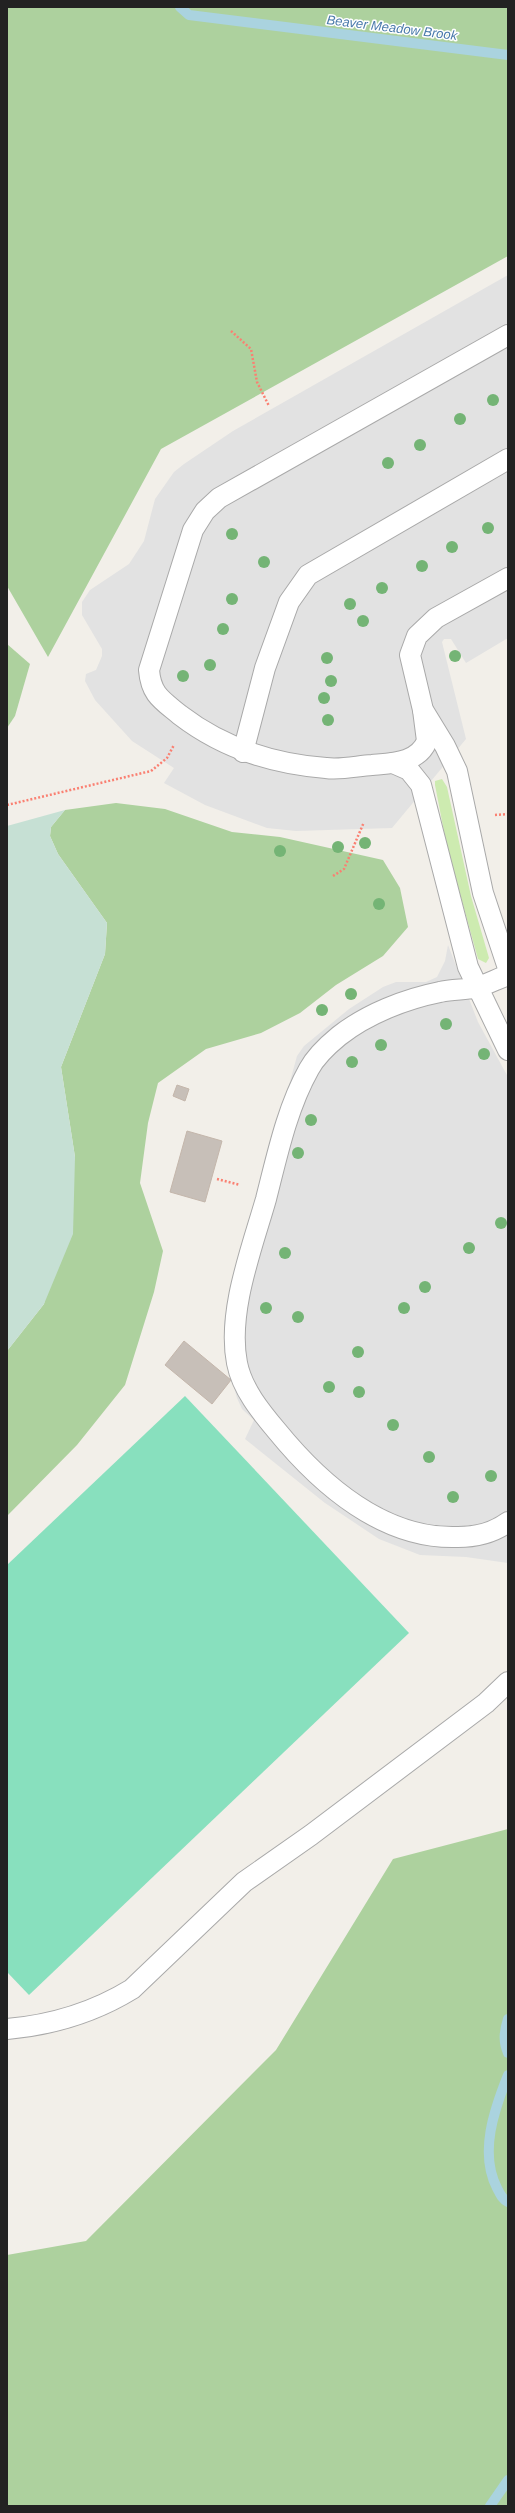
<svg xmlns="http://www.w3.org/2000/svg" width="515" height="2513" font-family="Arial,sans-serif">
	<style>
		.grass { fill: #cdebb0 }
		.forest { fill: #add19e }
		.wetland { fill: #c6e0d4 }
		.pitch { fill: #88e0be }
		.parking { fill: #e2e2e2 }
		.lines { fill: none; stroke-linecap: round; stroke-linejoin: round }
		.stream { stroke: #aad3df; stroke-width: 10 }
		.building { fill: #c7bfb8; stroke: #c4b6ab }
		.lane-casing { stroke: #a9a9a9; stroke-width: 22 }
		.path { stroke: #fa8072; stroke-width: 2.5; stroke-dasharray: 2 2; stroke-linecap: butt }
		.lane { stroke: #fff; stroke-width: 20 }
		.tree { fill: #74b475 }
		.labels { text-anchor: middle; stroke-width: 3; stroke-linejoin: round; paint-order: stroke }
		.water-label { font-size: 13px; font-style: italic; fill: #4a7aab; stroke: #fff }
	</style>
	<rect width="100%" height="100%" fill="#f2efe9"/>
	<!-- grass -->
	<polygon class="grass" points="442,779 447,787 471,896 489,958 486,963 478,959 447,847 435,785 435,781"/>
	<!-- forest -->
	<g class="forest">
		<polygon points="7,7 508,7 508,256 161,449 48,657 7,586"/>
		<polygon points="7,644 30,664 15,716 7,728"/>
		<polygon points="116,803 165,809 232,832 280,837 383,860 400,888 408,927 383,956 336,985 300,1013 261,1033 206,1049 158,1083 148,1123 140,1183 163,1251 154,1292 125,1385 77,1445 7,1516 7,1351 44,1304 75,1157 61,1067 105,954 107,923 58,854 50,836 51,827 65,810"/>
		<polygon points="508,1829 508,2506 7,2506 7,2255 86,2241 276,2050 393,1859"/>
	</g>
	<!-- wetland -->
	<polygon class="wetland" points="65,810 51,827 50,836 58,854 107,923 105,954 61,1067 75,1157 73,1234 44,1304 7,1351 7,826"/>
	<!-- pitch -->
	<polygon class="pitch" points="185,1396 409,1633 29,1995 7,1972 7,1565"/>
	<!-- parking -->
	<g class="parking">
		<polygon points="508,275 508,638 466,663 451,639 444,639 442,642 466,739 392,828 296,831 267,828 205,805 164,783 174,768 132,741 95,700 85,681 86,674 96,670 102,656 102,649 82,615 82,602 90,590 129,564 144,541 155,499 174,472 184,464 233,431"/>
		<polygon points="448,945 478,1022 508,1077 508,1563 466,1557 420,1555 379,1539 325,1503 245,1439 254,1420 242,1409 237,1398 225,1356 224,1322 297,1056 304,1046 349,1009 383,987 396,982 426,982 437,977 445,961"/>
	</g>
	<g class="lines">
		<!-- stream -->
		<g class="stream">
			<polyline points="180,7 189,15 508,55"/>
			<path d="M508,2019C504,2032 503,2041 508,2053"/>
			<path d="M508,2075C494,2110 479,2153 497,2188C500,2194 502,2199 508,2202"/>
			<polyline points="490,2506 508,2480"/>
		</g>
	</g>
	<!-- building -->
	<g class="building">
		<polygon points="177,1085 189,1089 185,1101 173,1096"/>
		<polygon points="187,1131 222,1141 205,1202 170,1192"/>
		<polygon points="184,1341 231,1380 212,1404 165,1365"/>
	</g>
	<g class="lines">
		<defs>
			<g id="lane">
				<polyline points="508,578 436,618 417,636 410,655 423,710 445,746 457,771 483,893 508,968"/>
				<path d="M423,710L427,741C418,763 393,763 372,765C357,766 341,770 326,768C273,764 223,748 180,715C162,700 151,695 149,670L193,530L205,511L219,498L508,335"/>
				<polyline points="243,752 265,668 289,602 308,575 508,459"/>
				<polyline points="393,763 409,770 421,785 468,967 508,1050"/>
				<path d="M508,975C497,979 486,985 475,988C463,990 451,989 440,992C405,999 367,1014 339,1036C328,1045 316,1056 309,1069C287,1108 277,1156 266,1199C252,1248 227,1312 237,1363C242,1389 261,1412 277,1431C321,1485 384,1540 458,1537C476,1537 493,1533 508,1522"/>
				<path d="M7,2029C52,2025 93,2013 132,1989L244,1882L311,1835L486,1703L508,1682"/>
			</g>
		</defs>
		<!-- lane casing -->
		<use href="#lane" class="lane-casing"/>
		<!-- path -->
		<g class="path">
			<polyline points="231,331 251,349 257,382 269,406"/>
			<polyline points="7,805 151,771 167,758 174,745"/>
			<polyline points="495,815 508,814"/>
			<polyline points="333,876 344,869 364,822"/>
			<polyline points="217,1179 240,1185"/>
		</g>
		<!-- lane -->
		<use href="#lane" class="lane"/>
	</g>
	<!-- trees -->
	<g class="tree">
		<circle cx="493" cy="400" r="6"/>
		<circle cx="460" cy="419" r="6"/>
		<circle cx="420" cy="445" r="6"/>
		<circle cx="388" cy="463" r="6"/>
		<circle cx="488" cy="528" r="6"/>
		<circle cx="232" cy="534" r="6"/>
		<circle cx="452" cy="547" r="6"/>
		<circle cx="264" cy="562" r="6"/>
		<circle cx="422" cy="566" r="6"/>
		<circle cx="382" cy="588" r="6"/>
		<circle cx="232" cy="599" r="6"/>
		<circle cx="350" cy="604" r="6"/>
		<circle cx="363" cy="621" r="6"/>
		<circle cx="223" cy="629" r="6"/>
		<circle cx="455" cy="656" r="6"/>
		<circle cx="327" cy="658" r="6"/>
		<circle cx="210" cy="665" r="6"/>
		<circle cx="183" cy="676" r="6"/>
		<circle cx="331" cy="681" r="6"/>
		<circle cx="324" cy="698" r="6"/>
		<circle cx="328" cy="720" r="6"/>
		<circle cx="365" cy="843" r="6"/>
		<circle cx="338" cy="847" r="6"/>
		<circle cx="280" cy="851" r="6"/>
		<circle cx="379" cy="904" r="6"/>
		<circle cx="351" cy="994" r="6"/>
		<circle cx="322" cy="1010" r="6"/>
		<circle cx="446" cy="1024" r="6"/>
		<circle cx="381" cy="1045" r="6"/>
		<circle cx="484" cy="1054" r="6"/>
		<circle cx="352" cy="1062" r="6"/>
		<circle cx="311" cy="1120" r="6"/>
		<circle cx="298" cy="1153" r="6"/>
		<circle cx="501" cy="1223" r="6"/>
		<circle cx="469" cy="1248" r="6"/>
		<circle cx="285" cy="1253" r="6"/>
		<circle cx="425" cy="1287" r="6"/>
		<circle cx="266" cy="1308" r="6"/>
		<circle cx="404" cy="1308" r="6"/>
		<circle cx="298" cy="1317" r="6"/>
		<circle cx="358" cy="1352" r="6"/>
		<circle cx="329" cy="1387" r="6"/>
		<circle cx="359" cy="1392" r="6"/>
		<circle cx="393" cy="1425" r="6"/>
		<circle cx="429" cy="1457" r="6"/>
		<circle cx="491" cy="1476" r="6"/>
		<circle cx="453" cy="1497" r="6"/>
	</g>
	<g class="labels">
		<!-- water labels -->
		<g class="water-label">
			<text transform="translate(392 27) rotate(7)" y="5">Beaver Meadow Brook</text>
		</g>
	</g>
	<!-- border -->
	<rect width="515" height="2513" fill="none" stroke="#222222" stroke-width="16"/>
</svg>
